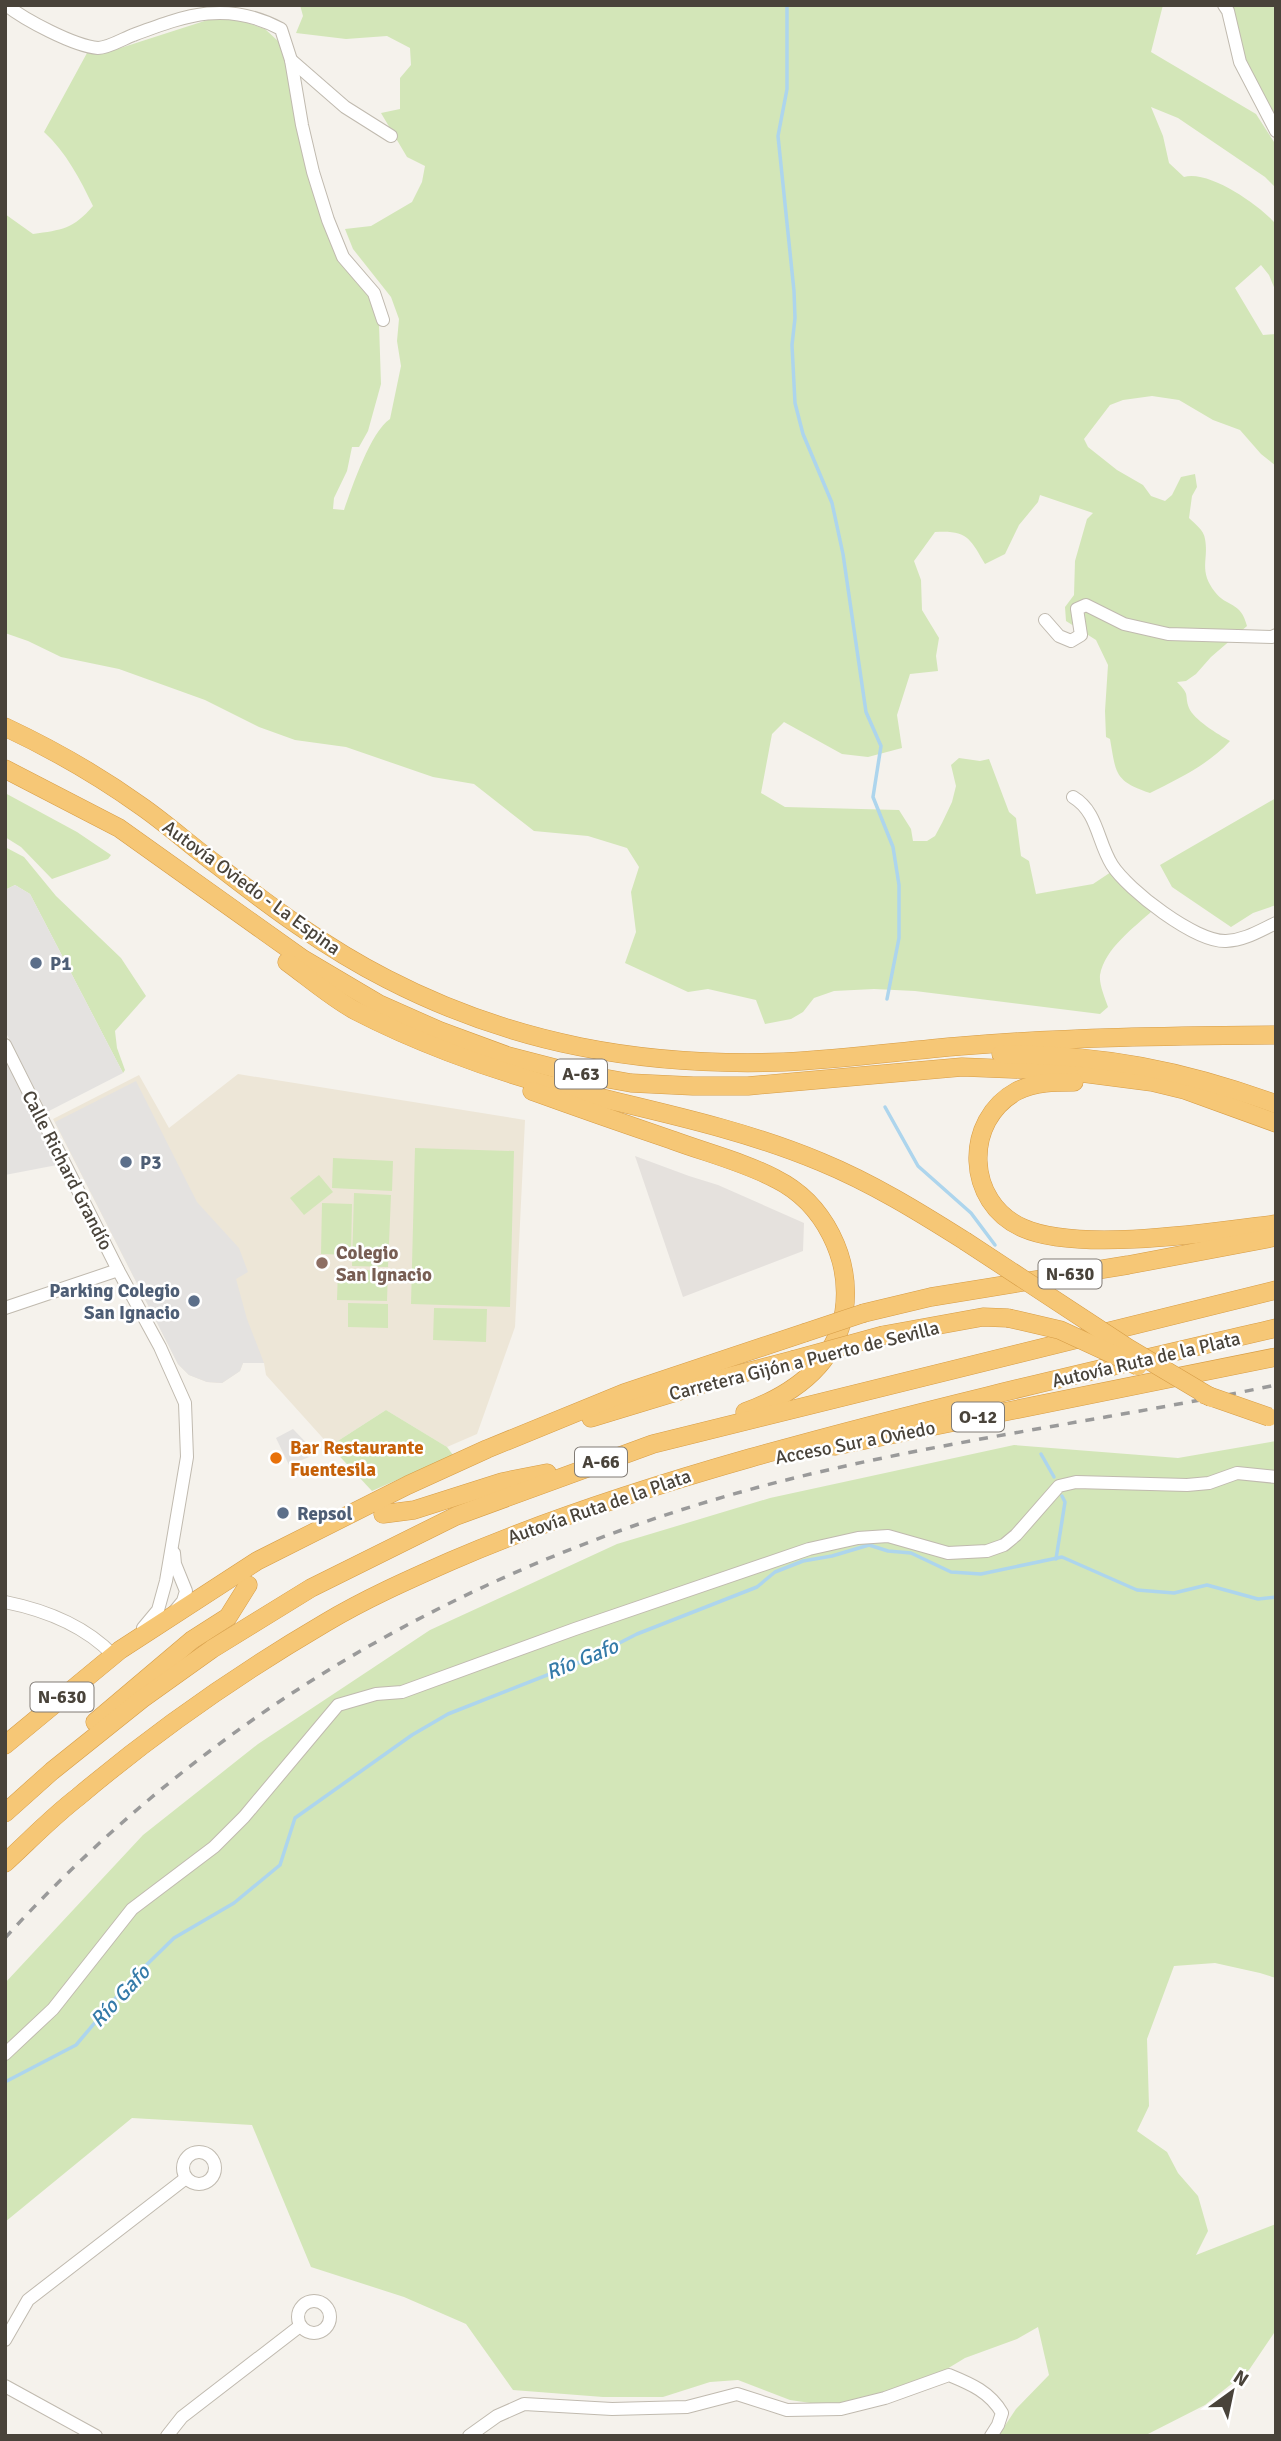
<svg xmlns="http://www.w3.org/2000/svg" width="1281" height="2441" font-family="Signika,sans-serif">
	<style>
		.industrial { fill: #e5e1dd }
		.education { fill: #ede6d7 }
		.green { fill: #d3e6b8 }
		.parking { fill: #e4e2e0 }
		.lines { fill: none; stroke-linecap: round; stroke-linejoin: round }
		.stream { stroke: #add5ed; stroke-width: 3.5 }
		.minor-casing { stroke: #c0baaf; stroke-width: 14 }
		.highway-casing { stroke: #d69c45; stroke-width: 19 }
		.minor { stroke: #fff; stroke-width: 12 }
		.highway { stroke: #f6c776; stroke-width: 18 }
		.rail { stroke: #9a9a9a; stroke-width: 3.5; stroke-dasharray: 9 9; stroke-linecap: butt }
		.highway-bridge-casing { stroke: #d69c45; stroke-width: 19; stroke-linecap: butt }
		.highway-bridge { stroke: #f6c776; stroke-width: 18 }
		.service-dot { fill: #5c6f8a; stroke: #fff; stroke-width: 2.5 }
		.education-dot { fill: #8d6e63; stroke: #fff; stroke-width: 2.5 }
		.food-dot { fill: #e8710a; stroke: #fff; stroke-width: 2.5 }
		.labels { text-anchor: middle; stroke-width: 5; stroke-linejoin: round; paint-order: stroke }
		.shield { fill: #fff; stroke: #807b75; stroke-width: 2 }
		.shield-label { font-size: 18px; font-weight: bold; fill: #49433a }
		.street-label { font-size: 19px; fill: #49433a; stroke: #fff }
		.service-label { font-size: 19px; font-weight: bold; fill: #4e5e75; stroke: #fff; text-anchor: start }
		.education-label { font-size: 19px; font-weight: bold; fill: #785e54; stroke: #fff; text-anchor: start }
		.food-label { font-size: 19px; font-weight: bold; fill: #c56008; stroke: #fff; text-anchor: start }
		.water-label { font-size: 21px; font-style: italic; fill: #357ba9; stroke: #fff }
	</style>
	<rect width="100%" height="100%" fill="#f5f2ec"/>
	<!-- industrial -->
	<polygon class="industrial" points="635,1156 689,1176 718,1185 804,1223 803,1251 683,1297"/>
	<!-- education -->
	<polygon class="education" points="238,1074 525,1120 515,1327 477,1434 447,1447 386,1410 330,1446 266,1375 264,1363 243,1363 240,1371 222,1383 207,1382 189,1375 178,1364 53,1119 139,1075 169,1128"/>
	<!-- green -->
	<g class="green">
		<path d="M300,5H1163L1151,52L1256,114L1276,145V188L1265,177L1178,118L1151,107L1163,136L1169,163L1184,177C1210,170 1260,206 1276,224V292L1269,275L1261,265L1235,288L1263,335L1276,334V466L1261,454L1240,430L1213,420L1179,400L1152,396L1123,400L1110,405L1084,439L1088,447L1117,470L1143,485L1151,496L1165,501L1172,495L1181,477L1195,474L1197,487L1192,496L1189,518C1195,524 1204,530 1205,539C1209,560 1198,570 1215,592C1226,607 1241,601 1247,626L1211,657L1196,674L1186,681L1177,682C1191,696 1184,694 1189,708C1193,719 1219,735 1230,741C1208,765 1178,779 1150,793C1114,781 1116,773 1110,739L1106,737L1105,711L1108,665L1096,640L1066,621L1065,607L1074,595L1075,561L1087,519L1093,513L1040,495L1038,502L1019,525L1005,554L985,564C970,538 967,530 935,532L914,561L921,580L922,610L939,638L936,656L938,671L910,674L897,715L902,748L868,757L842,754L784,722L772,734L761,793L785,807L899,810L911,829L913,841H927L935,836L942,823L952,802L956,786L951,765L959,758L980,761L989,759L1009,812L1016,818L1021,856L1029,861L1036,894L1093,884L1111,872L1153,910C1134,928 1105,948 1100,975C1099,985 1105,998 1108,1007L1100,1014L915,991L874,989L834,991L814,998L803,1012L791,1019L765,1024L756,1000L708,989L688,992L625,963L636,932L631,892L639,867L627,848L588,836L534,831L474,784L433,777L346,747L295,740L259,727L205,700L119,669L61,657L28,641L5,633V214L33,234C62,230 73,229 93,206C80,179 66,152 44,132L87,53L108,52L220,16L242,21L265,29L278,41L285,55L317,197L370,294L379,324L381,384L368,431L359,447H352L347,471L334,498L333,509L344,510C352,487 371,431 390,419L401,366L397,341L399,319L391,297L353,249L345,229L371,226L412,202L422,182L425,166L407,157L381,113L400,109V78L411,65L410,48L387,36L346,39L296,33L303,16Z"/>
		<polygon points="1228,5 1276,5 1276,120 1253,84"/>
		<polygon points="5,793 77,832 111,855 108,859 52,879 21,847 5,837"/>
		<polygon points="1276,798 1276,905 1253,913 1231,927 1172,887 1160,865"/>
		<polygon points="5,847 24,857 56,896 121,958 146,996 115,1031 117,1048 125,1070 123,1073 30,894 15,885 5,890"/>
		<polygon points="415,1148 514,1151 510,1307 411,1304"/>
		<polygon points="333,1158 393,1161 392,1191 332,1188"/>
		<polygon points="319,1175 333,1192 304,1215 290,1198"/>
		<polygon points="354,1193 391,1195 388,1267 352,1266"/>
		<polygon points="322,1203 352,1204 351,1255 321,1254"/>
		<polygon points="338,1269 388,1271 387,1301 337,1300"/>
		<polygon points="348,1303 388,1304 388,1328 348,1327"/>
		<polygon points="434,1308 487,1309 486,1342 433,1340"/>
		<polygon points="386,1410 447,1447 453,1455 372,1491 330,1446"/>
		<polygon points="1276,1441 1276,1978 1260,1973 1215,1963 1174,1966 1147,2039 1149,2106 1137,2131 1167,2152 1178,2173 1198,2196 1208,2231 1196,2255 1276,2224 1276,2330 1249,2370 1205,2405 1144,2436 998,2436 1016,2409 1049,2375 1038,2327 1017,2339 965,2358 937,2375 859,2403 824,2405 790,2400 738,2380 710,2382 663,2397 603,2397 513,2390 466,2324 404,2297 311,2267 252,2125 132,2118 5,2222 5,1983 143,1835 258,1744 430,1630 617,1544 770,1498 1014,1445 1178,1458"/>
	</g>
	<!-- parking -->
	<g class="parking">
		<polygon points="15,885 30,894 123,1073 47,1112 5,1031 5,890"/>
		<polygon points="5,1058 10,1067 57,1165 5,1175"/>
		<polygon points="136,1081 197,1202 239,1248 248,1272 236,1279 247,1319 264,1363 243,1363 240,1371 222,1383 207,1382 189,1375 178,1364 55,1122"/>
		<polygon points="293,1429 317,1454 289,1465 276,1438"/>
	</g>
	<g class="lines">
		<!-- stream -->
		<g class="stream">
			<polyline points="787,5 787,89 778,136 794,291 795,318 792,345 795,403 803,434 832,503 843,554 866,712 881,746 873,797 893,847 899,885 899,938 887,999"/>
			<polyline points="885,1107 918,1166 971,1213 995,1245"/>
			<polyline points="1041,1454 1054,1477"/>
			<polyline points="1056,1559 1065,1502 1062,1496"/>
			<polyline points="5,2082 76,2045 131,1980 174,1938 234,1903 280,1865 295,1818 412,1735 448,1714 588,1659 637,1634 757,1587 775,1572 803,1561 832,1556 869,1545 888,1551 911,1553 951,1572 981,1574 1062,1557 1137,1590 1174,1593 1207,1585 1258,1599 1276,1597"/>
		</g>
		<defs>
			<g id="minor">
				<path d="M6,5C25,20 74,46 98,48C108,48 123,39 133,35C187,15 226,0 281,29L291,60L302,125L313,172L328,220L343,257L374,293L383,320"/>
				<polyline points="1224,5 1228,11 1240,62 1276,131"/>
				<polyline points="291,60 345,107 391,136"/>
				<polyline points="1045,620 1059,636 1071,641 1081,635 1077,609 1086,605 1124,624 1168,634 1272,637 1276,635"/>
				<path d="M1073,797C1098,812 1097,841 1112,865C1128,890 1195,942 1226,941C1245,940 1259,931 1276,923"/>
				<polyline points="5,1045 118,1270 160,1347 185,1403 187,1457 166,1581 158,1610 143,1628"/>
				<polyline points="5,1308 118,1270"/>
				<path d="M5,1602C45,1610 85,1626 113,1655"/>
				<polyline points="174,1612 183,1601 186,1591 175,1564 174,1553"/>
				<polyline points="5,2054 53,2009 132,1909 214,1847 244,1817 338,1705 376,1694 402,1692 575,1629 809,1549 858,1538 888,1536 948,1553 987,1551 1004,1545 1016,1535 1059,1486 1076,1482 1187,1485 1209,1483 1237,1473 1276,1477"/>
				<circle cx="199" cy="2168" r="16"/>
				<circle cx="314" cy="2317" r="16"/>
				<polyline points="5,2340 28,2300 186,2178"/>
				<polyline points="5,2386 96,2436"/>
				<polyline points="167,2436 182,2417 300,2326"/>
				<path d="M469,2436L497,2416L524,2404L612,2409L687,2407L737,2394L787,2410L841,2409L885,2398L949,2375C971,2384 990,2392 1002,2413L998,2425L991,2436"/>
			</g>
			<g id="highway">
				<path d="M5,727C52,749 99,776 141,806C167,824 191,846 217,865C271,907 326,948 387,979C513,1044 643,1067 784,1062C843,1059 902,1051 961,1046C1066,1037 1171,1036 1276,1035"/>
				<polyline points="5,769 119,828 303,959 379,1004 440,1031 508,1056 570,1072 631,1083 693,1086 748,1086 962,1067 1067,1071 1152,1082 1185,1090 1276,1123"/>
				<path d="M287,962C309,978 332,998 356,1011C412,1040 483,1067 545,1084C637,1108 733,1125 821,1162C872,1183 919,1212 965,1241"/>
				<path d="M1001,1054C1100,1054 1183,1070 1276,1104"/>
				<path d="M1074,1082C1054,1082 1036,1082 1017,1091C963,1120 965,1203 1023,1228C1079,1253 1213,1232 1276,1224"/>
				<path d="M532,1091C579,1108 625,1124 672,1140C707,1153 744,1162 776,1179C824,1203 852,1259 844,1312C835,1365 792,1395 745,1412"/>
				<polyline points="864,1313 931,1297 1128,1265 1276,1237"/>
				<polyline points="884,1335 983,1317 1008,1318"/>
				<polyline points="591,1418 716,1380 793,1360"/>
				<polyline points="835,1446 1276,1357"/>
				<polyline points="383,1514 414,1510 502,1482 547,1473"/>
				<polyline points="95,1722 192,1640 228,1617 248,1585"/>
				<polyline points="5,1745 120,1650 257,1561 408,1485 487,1449 624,1393 804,1333"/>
				<polyline points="5,1813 52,1771 142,1699 212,1649 311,1588 456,1516 653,1444 1276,1290"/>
				<path d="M5,1863C29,1841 52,1817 78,1797C155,1732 238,1674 325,1623C365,1599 408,1580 451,1561C548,1519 648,1487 750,1458C924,1409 1100,1369 1276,1328"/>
			</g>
		</defs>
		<!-- minor casing -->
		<use href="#minor" class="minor-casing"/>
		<!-- highway casing -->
		<use href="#highway" class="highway-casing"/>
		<!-- minor -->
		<use href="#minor" class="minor"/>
		<!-- highway -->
		<use href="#highway" class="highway"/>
		<!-- rail -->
		<path class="rail" d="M5,1938C210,1713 466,1566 759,1487C928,1442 1104,1421 1276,1385"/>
		<defs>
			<g id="highway-bridge">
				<polyline points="965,1241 1128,1348 1212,1398"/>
				<polyline points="1008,1318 1060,1330 1138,1366"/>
				<polyline points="804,1333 864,1313"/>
				<polyline points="793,1360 884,1335"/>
				<polyline points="1203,1394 1269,1417"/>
			</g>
		</defs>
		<!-- highway-bridge casing -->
		<use href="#highway-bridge" class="highway-bridge-casing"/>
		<!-- highway-bridge -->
		<use href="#highway-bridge" class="highway-bridge"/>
	</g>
	<!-- markers -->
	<g class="service-dot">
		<circle cx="36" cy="963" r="7"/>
		<circle cx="126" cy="1162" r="7"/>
		<circle cx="194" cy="1301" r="7"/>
		<circle cx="283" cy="1513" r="7"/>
	</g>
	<circle class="education-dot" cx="322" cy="1263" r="7"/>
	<circle class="food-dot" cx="276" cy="1458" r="7"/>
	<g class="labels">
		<!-- shield labels -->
		<g class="shield">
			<rect x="555" y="1059.5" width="52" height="29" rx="5"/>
			<rect x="1038.5" y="1259.5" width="63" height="29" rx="5"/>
			<rect x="952" y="1402.5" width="52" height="29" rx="5"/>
			<rect x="575" y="1447.5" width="52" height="29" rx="5"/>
			<rect x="30.5" y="1682.5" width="63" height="29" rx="5"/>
		</g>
		<g class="shield-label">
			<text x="581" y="1080">A-63</text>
			<text x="1070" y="1280">N-630</text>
			<text x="978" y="1423">O-12</text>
			<text x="601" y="1468">A-66</text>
			<text x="62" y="1703">N-630</text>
		</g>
		<!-- street labels -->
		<g class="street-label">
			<text transform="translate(252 887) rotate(36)" y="7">Autovía Oviedo - La Espina</text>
			<text transform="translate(68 1170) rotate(63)" y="7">Calle Richard Grandío</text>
			<text transform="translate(1146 1359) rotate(-13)" y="7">Autovía Ruta de la Plata</text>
			<text transform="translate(804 1360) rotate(-14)" y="7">Carretera Gijón a Puerto de Sevilla</text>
			<text transform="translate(855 1442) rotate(-11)" y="7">Acceso Sur a Oviedo</text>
			<text transform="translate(599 1506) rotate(-19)" y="7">Autovía Ruta de la Plata</text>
		</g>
		<!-- service labels -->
		<g class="service-label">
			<text x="50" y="970">P1</text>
			<text x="140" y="1169">P3</text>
			<text x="180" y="1297" text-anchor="end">Parking Colegio<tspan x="180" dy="22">San Ignacio</tspan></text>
			<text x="297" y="1520">Repsol</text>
		</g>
		<!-- education labels -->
		<g class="education-label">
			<text x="336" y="1259">Colegio<tspan x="336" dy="22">San Ignacio</tspan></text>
		</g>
		<!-- food labels -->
		<g class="food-label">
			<text x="290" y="1454">Bar Restaurante<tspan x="290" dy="22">Fuentesila</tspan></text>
		</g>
		<!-- water labels -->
		<g class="water-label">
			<text transform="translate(582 1659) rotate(-22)" y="7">Río Gafo</text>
			<text transform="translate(120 1996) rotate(-47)" y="7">Río Gafo</text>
		</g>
	</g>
	<!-- border -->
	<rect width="1281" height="2441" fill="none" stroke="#49433a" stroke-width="14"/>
	<!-- north arrow -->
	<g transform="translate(1232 2392) rotate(33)" stroke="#ffffff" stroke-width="5" paint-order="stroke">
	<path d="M0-5L12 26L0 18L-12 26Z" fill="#49433a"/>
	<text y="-10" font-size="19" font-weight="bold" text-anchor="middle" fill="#49433a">N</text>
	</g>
</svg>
